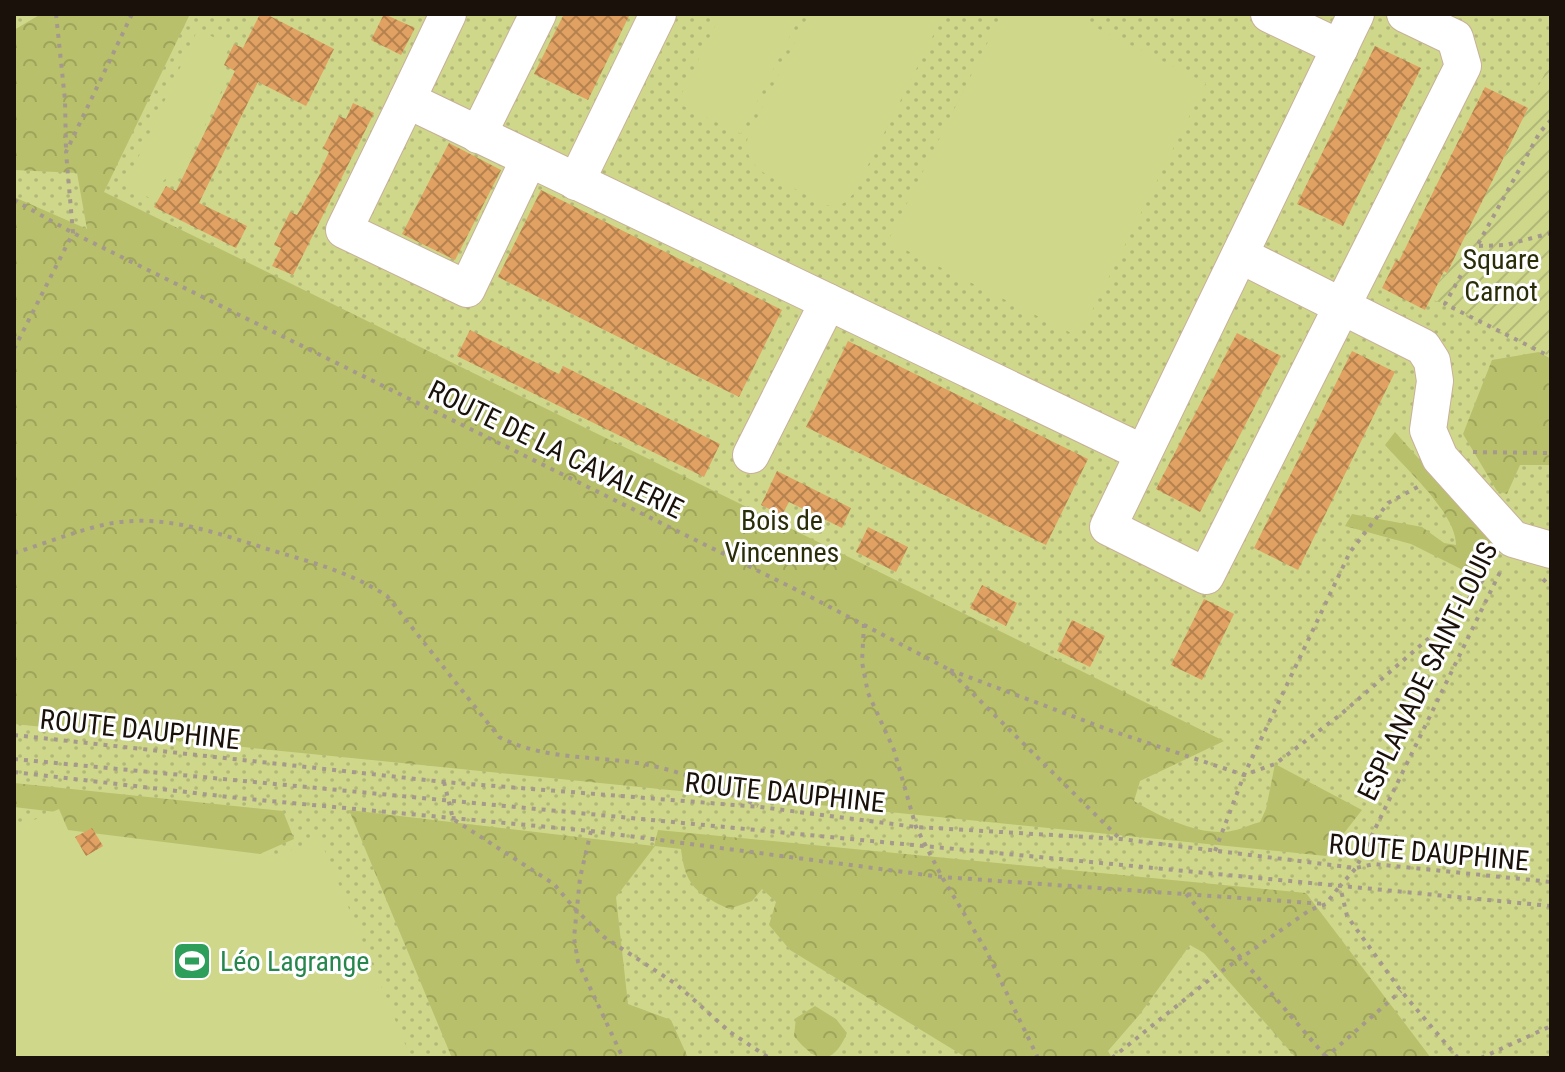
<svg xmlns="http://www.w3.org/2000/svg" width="1565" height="1072" font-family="'Roboto Condensed',sans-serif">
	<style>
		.grass { fill: url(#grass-dots) }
		.forest { fill: url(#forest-crowns) }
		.garden { fill: url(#garden-furrows) }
		.pitch { fill: #cfd78b }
		.building { fill: url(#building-cross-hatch) }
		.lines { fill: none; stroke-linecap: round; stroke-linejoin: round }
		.minor-casing { stroke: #c8b09a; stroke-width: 38 }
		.path { stroke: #a5998d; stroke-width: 4; stroke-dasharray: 4 6; stroke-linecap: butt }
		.minor { stroke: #fff; stroke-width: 36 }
		.labels { text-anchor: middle; stroke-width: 6; stroke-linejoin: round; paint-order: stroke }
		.park-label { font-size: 28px; fill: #2a2d07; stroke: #fff }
		.street-label { font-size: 28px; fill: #1a120a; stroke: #fff }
		.leisure-label { font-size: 28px; fill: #27864d; stroke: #fff; text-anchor: start }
	</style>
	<defs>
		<pattern id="grass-dots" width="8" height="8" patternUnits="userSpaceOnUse" patternTransform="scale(2)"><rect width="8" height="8" fill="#cfd78b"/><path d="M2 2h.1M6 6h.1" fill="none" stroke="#b1b877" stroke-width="1.8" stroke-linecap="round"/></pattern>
		<pattern id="forest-crowns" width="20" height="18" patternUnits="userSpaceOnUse" patternTransform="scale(2)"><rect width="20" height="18" fill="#b8c06b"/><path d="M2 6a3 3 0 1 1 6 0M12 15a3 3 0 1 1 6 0" fill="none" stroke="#9ea45b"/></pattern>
		<pattern id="garden-furrows" width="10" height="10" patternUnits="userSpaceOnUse" patternTransform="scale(2)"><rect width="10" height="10" fill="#cfd78b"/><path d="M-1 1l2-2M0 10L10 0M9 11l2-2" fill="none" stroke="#b1b877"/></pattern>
		<pattern id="building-cross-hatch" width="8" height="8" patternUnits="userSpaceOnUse" patternTransform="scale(2)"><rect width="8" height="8" fill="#e0a162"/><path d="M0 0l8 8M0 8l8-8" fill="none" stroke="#b5824f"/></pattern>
	</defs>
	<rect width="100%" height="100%" fill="#fbecde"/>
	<!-- grass -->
	<rect class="grass" x="14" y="14" width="1537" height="1044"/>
	<!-- forest -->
	<g class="forest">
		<path d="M41,14H190L104,192L1224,741L1140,781L1134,801C1159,816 1193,833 1223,832C1235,832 1249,825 1260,822L1266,809L1275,764L1362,810L1326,856L14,724V197L87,229L77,173L14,170V30Z"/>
		<polygon points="1539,352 1551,359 1551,465 1520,465 1507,494 1497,491 1463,434 1492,360"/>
		<path d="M1395,432L1492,541L1473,575L1411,544L1345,526L1352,514L1422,527L1444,543L1456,545C1456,513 1406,469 1385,445Z"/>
		<polygon points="14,783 283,811 294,839 171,893 97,875 56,812 14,807"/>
		<path d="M349,810L654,846L658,830L1306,893L1431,1058H1296L1204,953L1190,945L1140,1014L1108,1051L1112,1058H967L790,950L769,925L776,902L762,889L752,901L729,909C697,894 685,886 681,849L655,846L616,897L628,1004L671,1020L688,1058H452Z"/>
		<path d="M815,1006L836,1019L847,1033C832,1068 815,1062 794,1036L796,1018Z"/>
	</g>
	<!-- garden -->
	<polygon class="garden" points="1551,61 1551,357 1445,304 1430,299 1439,281 1447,273"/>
	<!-- pitch -->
	<g class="pitch">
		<polygon points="721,14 801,14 741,134 677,103"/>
		<path d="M809,14H944L854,193C848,200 843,206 833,206C821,206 809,196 799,191C776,179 740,169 748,136Z"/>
		<polygon points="1002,14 1069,14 1206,83 1079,337 888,241"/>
		<polygon points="198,29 230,46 220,67 230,73 185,167 164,180 152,199 125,186"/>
		<polygon points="59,809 68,830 277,856 320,839 411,1058 14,1058 14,823 25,824"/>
	</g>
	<!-- building -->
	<g class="building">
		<polygon points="260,14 266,14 334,49 306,106 258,82 199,203 247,226 236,248 154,207 166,186 176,191 235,71 224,65 234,44 243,48"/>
		<polygon points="384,14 415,28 401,55 371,40"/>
		<polygon points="564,14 630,14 588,100 534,74"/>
		<polygon points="1375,46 1421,68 1343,226 1297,204"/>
		<polygon points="1485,87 1528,108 1447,273 1444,271 1425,310 1382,288 1396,260 1399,261"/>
		<polygon points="353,103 374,113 293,275 272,266 281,248 274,245 290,212 297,215 321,172 320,171 329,152 323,148 339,116 346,119"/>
		<polygon points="449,143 501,170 455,260 402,234"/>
		<polygon points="541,190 782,310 739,397 498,277"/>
		<polygon points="470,330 559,374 563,366 720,444 704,477 457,356"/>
		<polygon points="1237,333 1281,356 1200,512 1156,489"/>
		<polygon points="848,341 1088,459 1046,545 806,427"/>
		<polygon points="1352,351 1395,372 1298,570 1254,548"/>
		<polygon points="777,471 851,508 842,528 789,502 782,515 761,505"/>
		<polygon points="868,527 908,547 896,572 856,552"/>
		<polygon points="982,585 1017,603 1006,626 970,608"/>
		<polygon points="1204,599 1234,614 1202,680 1171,665"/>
		<polygon points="1072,620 1105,636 1090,667 1057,651"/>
		<polygon points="92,828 103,846 86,856 75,837"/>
	</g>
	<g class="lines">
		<defs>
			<g id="minor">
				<polyline points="448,14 407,100 1143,453"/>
				<polyline points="1269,14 1340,48"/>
				<polyline points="1356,14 1108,527 1206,576 1463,66 1455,38 1405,14"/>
				<polyline points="407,100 344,230 467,289 529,159"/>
				<polyline points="478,135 538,14"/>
				<polyline points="576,182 658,14"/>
				<polyline points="1240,255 1423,347 1432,361 1435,381 1428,430 1440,458 1513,539 1551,550"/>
				<polyline points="751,455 828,302"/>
			</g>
		</defs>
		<!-- minor casing -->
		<use href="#minor" class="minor-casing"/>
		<!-- path -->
		<g class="path">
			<polyline points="56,14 65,100 66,150"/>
			<polyline points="1551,120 1540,132 1445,304 1551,357"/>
			<polyline points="14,200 73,233 807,595 948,669 1118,837"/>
			<polyline points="1479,246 1506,245 1551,233"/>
			<polyline points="14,349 73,233 66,152 132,14"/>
			<polyline points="1473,452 1551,453"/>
			<path d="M14,553C47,543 80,529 113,523C169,514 222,535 274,551C314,563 352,573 387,596L499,737C547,761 592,755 643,764C683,771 721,788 758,806"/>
			<polyline points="1543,579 1551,587"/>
			<polyline points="864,624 862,662 868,693 894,750 916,827 942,877 986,950 1038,1058"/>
			<polyline points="950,670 1112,731 1244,775 1275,764 1340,715 1458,613 1483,580"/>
			<polyline points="14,735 444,782 760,807 916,827 1120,839 1356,868 1374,864 1551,882"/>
			<polyline points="14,759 1551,906"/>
			<polyline points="14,772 238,798 591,831 942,877 1326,904"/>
			<polyline points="444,782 453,819 554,884 575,909 604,937 676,984 730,1032 769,1058"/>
			<polyline points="591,831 580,878 574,938 578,962 623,1058"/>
			<polyline points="1215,851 1244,775 1350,552 1388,503 1423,484"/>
			<polyline points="1186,894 1327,1058"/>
			<polyline points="1112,1058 1209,980 1310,910 1326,904 1339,887"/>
			<polyline points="1325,1058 1401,991"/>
			<polyline points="1458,1058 1401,991 1347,916 1340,886 1356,868 1502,568"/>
			<polyline points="1481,1058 1551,1026"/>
		</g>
		<!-- minor -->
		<use href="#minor" class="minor"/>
	</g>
	<!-- icons -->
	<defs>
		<symbol id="stadium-square" viewBox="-11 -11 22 22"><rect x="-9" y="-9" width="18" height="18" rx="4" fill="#2e9e5b" stroke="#fff"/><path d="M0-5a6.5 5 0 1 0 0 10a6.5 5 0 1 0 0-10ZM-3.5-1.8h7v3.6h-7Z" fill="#fff"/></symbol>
	</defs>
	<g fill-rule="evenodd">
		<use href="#stadium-square" x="170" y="939" width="44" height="44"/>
	</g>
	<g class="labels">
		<!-- park labels -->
		<g class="park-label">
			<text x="1501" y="269">Square<tspan x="1501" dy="32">Carnot</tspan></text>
			<text x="782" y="530">Bois de<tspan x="782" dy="32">Vincennes</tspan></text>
		</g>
		<!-- street labels -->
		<g class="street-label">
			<text transform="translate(556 449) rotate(26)" y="10">ROUTE DE LA CAVALERIE</text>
			<text transform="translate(1427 671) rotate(-64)" y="10">ESPLANADE SAINT-LOUIS</text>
			<text transform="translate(140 729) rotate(6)" y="10">ROUTE DAUPHINE</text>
			<text transform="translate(785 792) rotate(6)" y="10">ROUTE DAUPHINE</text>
			<text transform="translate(1429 852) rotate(5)" y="10">ROUTE DAUPHINE</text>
		</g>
		<!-- leisure labels -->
		<g class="leisure-label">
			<text x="220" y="971">Léo Lagrange</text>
		</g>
	</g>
	<!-- border -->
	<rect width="1565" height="1072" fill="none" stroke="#1a120a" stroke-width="32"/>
</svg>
